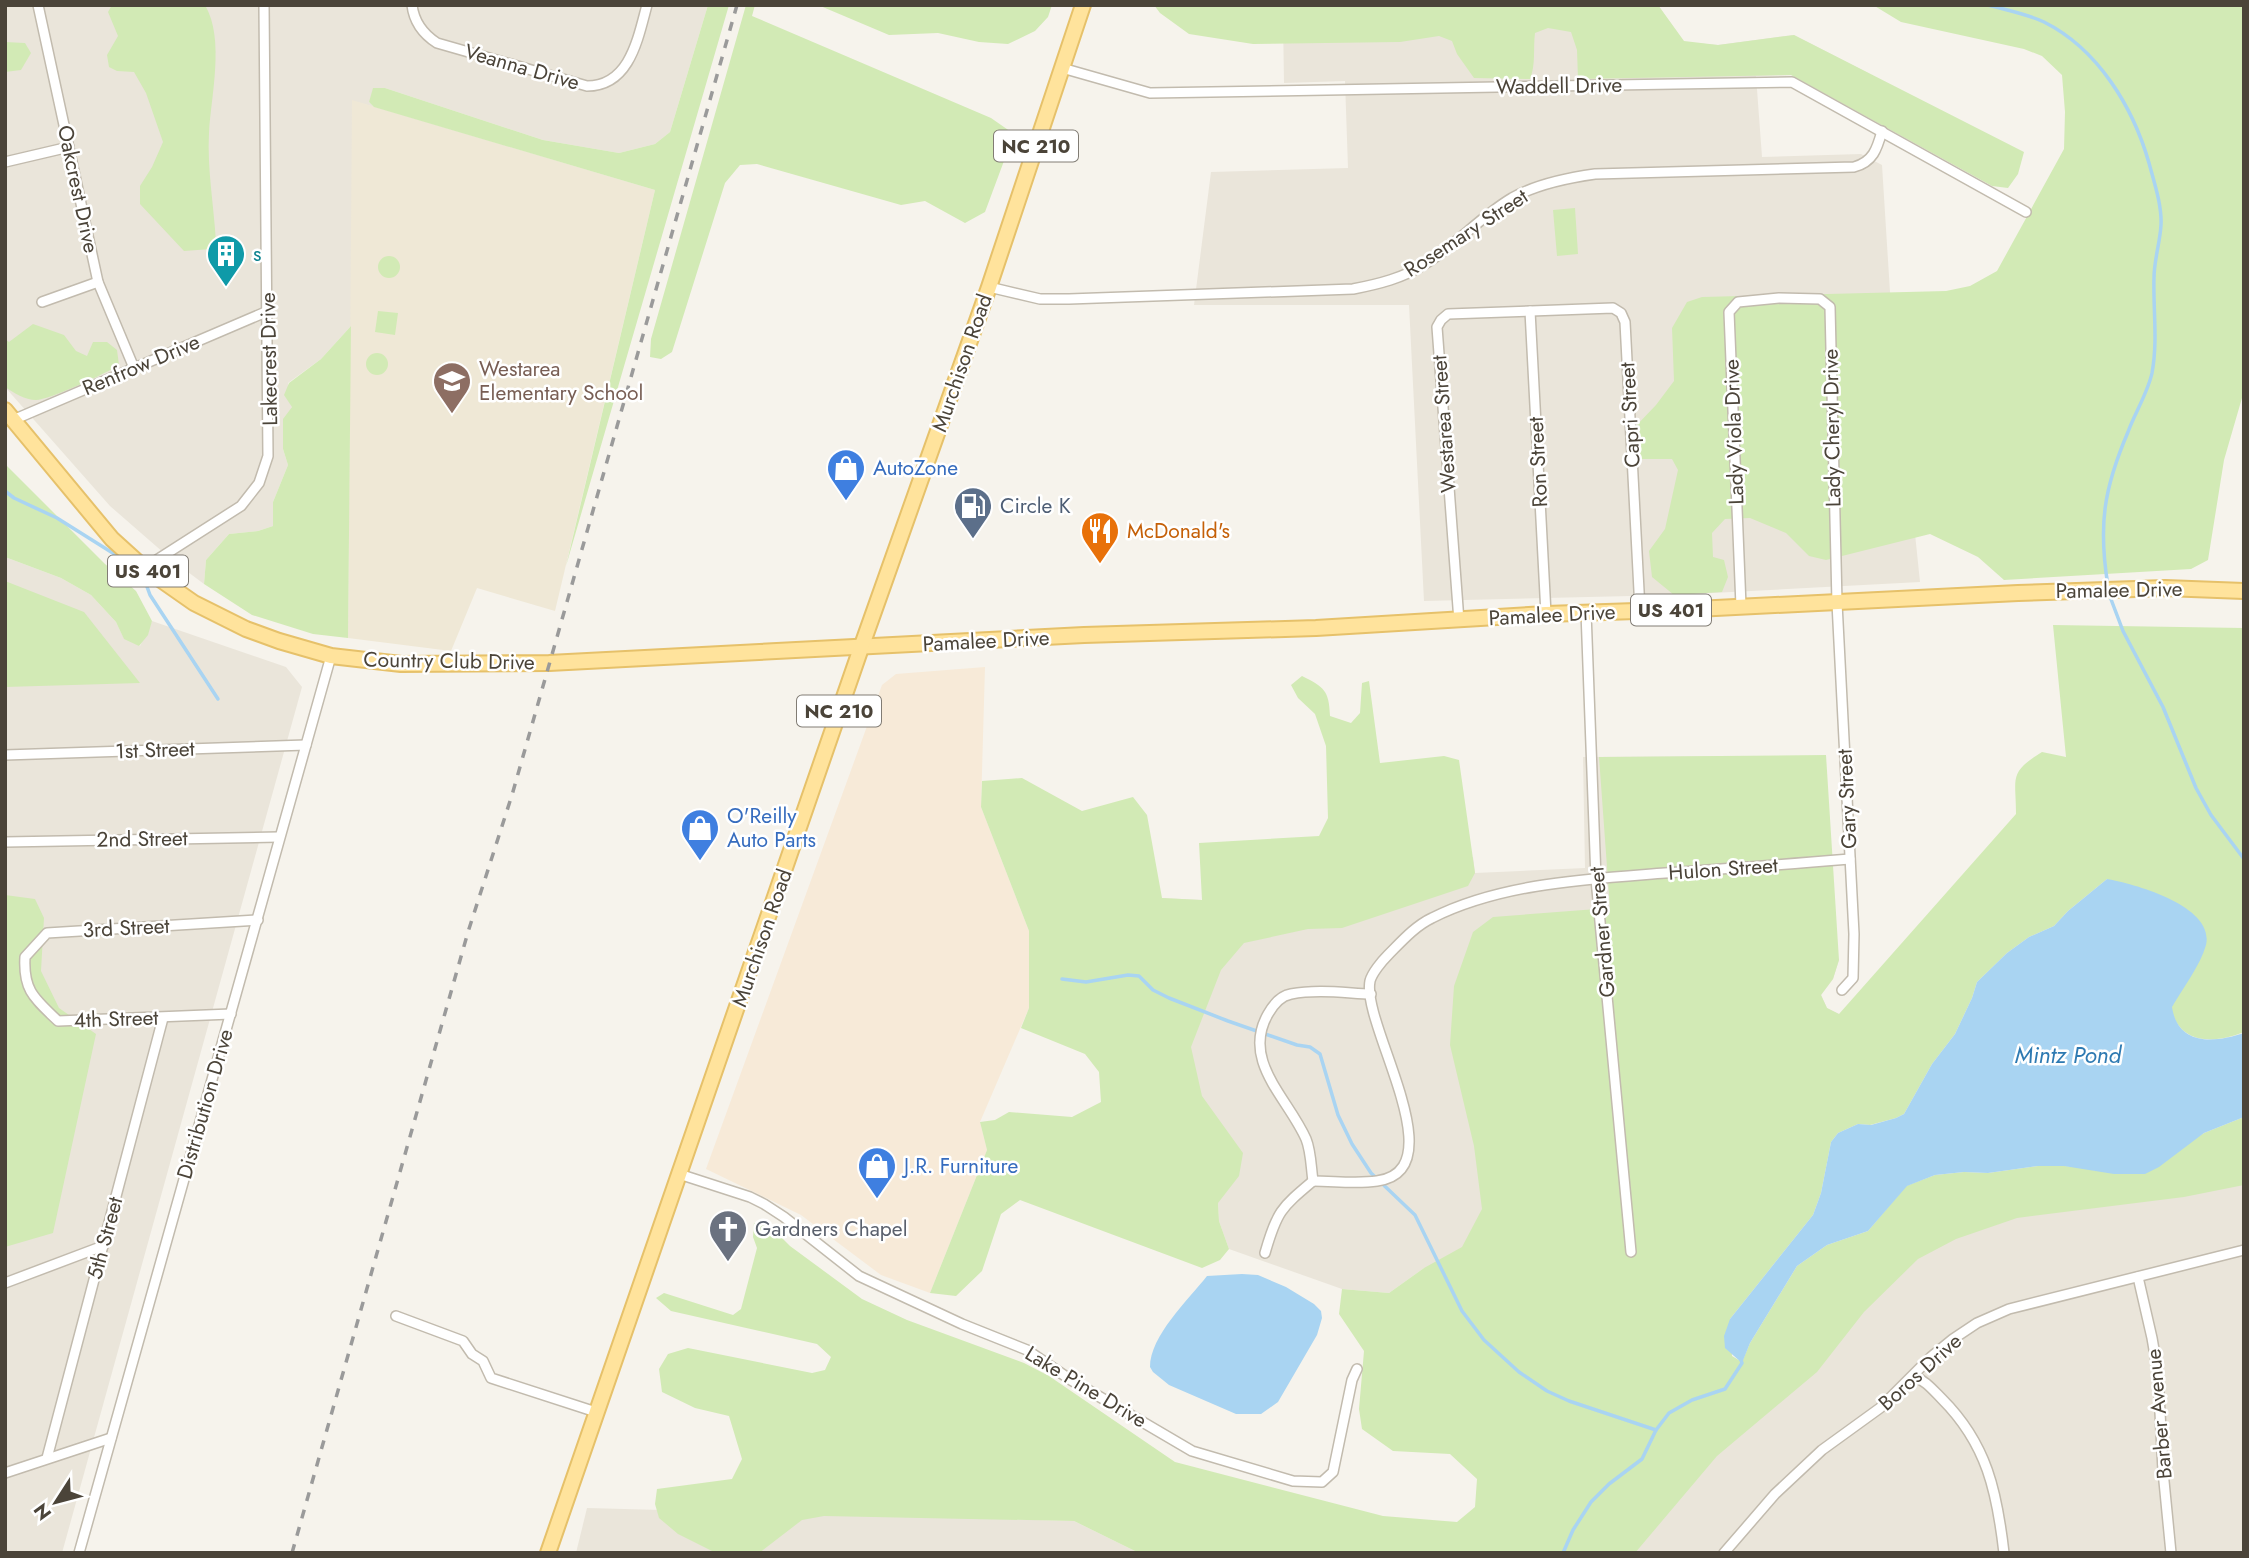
<svg xmlns="http://www.w3.org/2000/svg" width="2249" height="1558" font-family="Jost,sans-serif">
	<style>
		.residential { fill: #eae5da }
		.commercial { fill: #f7ead8 }
		.education { fill: #efe8d6 }
		.green { fill: #d2eab5 }
		.water { fill: #a9d4f2 }
		.lines { fill: none; stroke-linecap: round; stroke-linejoin: round }
		.stream { stroke: #a9d4f2; stroke-width: 3.5 }
		.street-casing { stroke: #c2bbae; stroke-width: 12 }
		.primary-casing { stroke: #e6c16a; stroke-width: 18 }
		.street { stroke: #fff; stroke-width: 9 }
		.primary { stroke: #ffe39c; stroke-width: 14 }
		.rail { stroke: #9a9a9a; stroke-width: 3.5; stroke-dasharray: 9 9; stroke-linecap: butt }
		.labels { text-anchor: middle; stroke-width: 5; stroke-linejoin: round; paint-order: stroke }
		.shield { fill: #fff; stroke: #817c74; stroke-width: 2 }
		.shield-label { font-size: 19px; font-weight: bold; fill: #4b4439 }
		.street-label { font-size: 21px; fill: #4b4439; stroke: #fff }
		.culture-label { font-size: 21px; fill: #0d838f; stroke: #fff; text-anchor: start }
		.education-label { font-size: 21px; fill: #785e54; stroke: #fff; text-anchor: start }
		.shop-label { font-size: 21px; fill: #366cbe; stroke: #fff; text-anchor: start }
		.service-label { font-size: 21px; fill: #4e5e75; stroke: #fff; text-anchor: start }
		.food-label { font-size: 21px; fill: #c56008; stroke: #fff; text-anchor: start }
		.worship-label { font-size: 21px; fill: #5b616d; stroke: #fff; text-anchor: start }
		.water-label { font-size: 23px; font-style: italic; fill: #2e7ab2; stroke: #fff }
	</style>
	<rect width="100%" height="100%" fill="#f6f3ec"/>
	<!-- residential -->
	<g class="residential">
		<polygon points="5,5 708,5 670,132 655,144 619,153 543,140 385,88 369,102 374,107 353,101 351,326 321,359 288,383 292,406 283,449 288,465 273,502 273,526 258,531 229,534 206,560 204,584 172,560 110,506 5,387"/>
		<polygon points="1462,5 1658,5 1684,42 1718,45 1794,35 1868,73 1756,76 1762,157 1861,154 1882,165 1890,292 1920,582 1674,595 1424,601 1409,305 1194,305 1211,172 1348,168 1345,81 1284,83 1283,19"/>
		<polygon points="5,557 61,578 91,595 116,622 124,638 140,646 152,621 286,667 302,687 62,1553 5,1553"/>
		<polygon points="1768,756 1839,960 1833,979 1821,995 1827,1008 1839,1014 1503,1395 1424,1268 1389,1293 1342,1289 1229,1249 1219,1221 1218,1203 1162,898 1202,900 1473,857 1475,873 1585,868 1583,757"/>
		<polygon points="2244,1133 2244,1553 1610,1553 1890,1258"/>
		<polygon points="587,1508 1074,1521 1139,1553 576,1553"/>
	</g>
	<!-- commercial -->
	<polygon class="commercial" points="985,667 981,807 1029,931 1029,1008 980,1122 987,1150 930,1293 881,1275 801,1215 706,1169 882,685 896,674"/>
	<!-- education -->
	<polygon class="education" points="352,100 655,190 555,611 477,588 451,651 348,638"/>
	<!-- green -->
	<g class="green">
		<path d="M112,5H205C225,39 211,96 209,133C207,168 214,207 216,242L211,249L184,251L140,204V186L152,167L163,142L146,93L134,72L117,71L109,67L107,55L118,36L108,12Z"/>
		<polygon points="708,5 729,5 566,566 655,190 374,107 369,102 373,88 385,88 543,140 619,153 655,144 670,132"/>
		<polygon points="746,5 755,5 752,16 991,118 1014,134 985,212 965,223 925,201 901,205 757,164 740,165 725,183 672,352 661,359 650,357 651,339"/>
		<polygon points="818,5 1052,5 1048,17 1035,31 1008,44 979,42 938,33 889,35"/>
		<path d="M1154,5H1658L1684,41L1718,45L1794,35L2024,152L2018,174L2008,188L1992,186L1791,75L1578,79L1577,50L1571,32L1548,28L1535,33C1533,48 1536,65 1530,79L1474,78L1457,54L1452,41L1439,36L1400,42L1253,44L1189,34L1160,13Z"/>
		<polygon points="1873,5 2244,5 2244,391 2224,460 2208,560 2191,569 2004,580 1978,557 1930,534 1826,560 1809,556 1786,533 1750,518 1725,519 1712,533 1713,557 1724,560 1728,577 1722,592 1674,595 1652,577 1649,551 1665,529 1678,470 1672,459 1634,459 1634,428 1656,405 1674,381 1672,328 1687,302 1702,297 1946,291 1970,286 1997,271 2064,149 2065,112 2062,75 2042,56 2024,49 1901,22"/>
		<polygon points="5,42 25,43 31,53 21,70 5,72"/>
		<polygon points="1575,208 1578,254 1557,256 1553,210"/>
		<circle cx="389" cy="267" r="11"/>
		<polygon points="378,311 398,313 395,335 375,332"/>
		<path d="M33,324L64,335L76,351L87,356L93,342H107L117,350L119,365C107,373 49,400 36,400C25,400 14,393 5,387V339L9,342Z"/>
		<polygon points="351,326 348,638 313,634 252,615 204,584 206,560 229,534 258,531 273,526 273,502 288,465 283,449 283,419 292,407 284,395 289,383 321,359"/>
		<circle cx="377" cy="364" r="11"/>
		<polygon points="5,464 105,564 136,591 152,621 148,635 139,646 124,639 116,622 91,595 61,578 5,557"/>
		<polygon points="5,581 84,612 140,683 5,687"/>
		<path d="M2053,625L2244,628V1032C2215,1044 2178,1045 2171,1007L2206,944L2107,879L2068,911L2054,926L2029,937L2007,953L1977,982L1972,998L1955,1034L1932,1064L1904,1114L1896,1118L1870,1125L1858,1124L1838,1133L1831,1142L1821,1193L1813,1215L1730,1319L1732,1356L1742,1362L1750,1343L1797,1266L1827,1245L1868,1231L1906,1186L1935,1175L1964,1172L1988,1173L2038,1166H2064L2085,1167L2096,1171L2190,1142L2204,1133L2244,1117V1185L2184,1197L2017,1218L1956,1239L1918,1259L1864,1312L1817,1372L1717,1456L1635,1553H1139L1074,1521L824,1516L802,1520L759,1553H716L678,1534L659,1518L655,1504L657,1489L732,1479L742,1459L729,1416L695,1408L662,1392L659,1369L668,1354L688,1348L812,1373L825,1370L831,1357L817,1344L671,1311L656,1298L664,1293L733,1315L741,1309L757,1248L753,1237L754,1223L766,1222L790,1246L862,1299L907,1320L1024,1363L1049,1376L1175,1462L1383,1516L1457,1522L1475,1507L1477,1479L1450,1454L1393,1451L1362,1429L1359,1409L1364,1351L1339,1314L1342,1289L1389,1293L1424,1268L1462,1247L1482,1209L1474,1146L1450,1045L1454,986L1473,932L1493,917L1610,908L1599,757L1826,755L1839,960L1833,979L1821,995L1827,1008L1839,1014L2016,814C2016,777 2008,773 2042,752L2066,757Z"/>
		<path d="M1302,676C1324,687 1329,690 1330,716L1351,723L1360,713L1362,683L1369,681L1380,763L1444,756L1459,760L1475,873L1468,886L1342,928L1308,929L1244,943L1221,970L1191,1047L1202,1096L1243,1153L1239,1176L1218,1203L1219,1221L1229,1249L1220,1260L1202,1268L1020,1200L1001,1214L982,1271L956,1296L930,1293L987,1150L980,1122L995,1120L1009,1112L1072,1117L1101,1102L1099,1072L1085,1054L1021,1028L1029,1008V931L981,807L982,781L1022,778L1082,811L1133,797L1147,815L1162,898L1202,900L1199,843L1319,836L1328,818L1326,746L1315,714L1298,698L1291,685Z"/>
		<polygon points="5,895 35,899 44,918 41,971 59,1008 96,1034 53,1233 5,1247"/>
	</g>
	<!-- water -->
	<g class="water">
		<path d="M2107,879C2135,884 2215,906 2206,945C2200,966 2183,988 2172,1007C2178,1046 2214,1043 2244,1033V1117L2204,1133L2159,1167L2145,1174H2114L2064,1166H2038L1988,1173L1964,1172L1935,1175L1907,1186L1868,1231L1827,1245L1797,1266L1750,1343L1742,1363L1725,1348L1724,1336L1730,1319L1813,1215L1821,1193L1831,1142L1838,1133L1858,1124L1871,1125L1896,1118L1904,1114L1932,1064L1955,1034L1972,998L1977,982L2007,953L2029,937L2054,926L2068,911Z"/>
		<path d="M1242,1274L1258,1275L1286,1287L1314,1304L1321,1311L1322,1318L1317,1335L1278,1402L1261,1414H1236L1169,1385L1153,1372L1150,1367C1150,1336 1188,1300 1207,1276Z"/>
	</g>
	<g class="lines">
		<!-- stream -->
		<g class="stream">
			<path d="M1988,5C2006,10 2027,14 2044,22C2098,49 2133,107 2149,163C2154,182 2162,205 2161,225C2160,243 2154,260 2154,278C2153,309 2158,341 2152,373C2148,392 2135,413 2128,432C2104,488 2098,525 2108,586"/>
			<polyline points="5,491 14,498 57,518 127,562"/>
			<polyline points="142,573 150,595 218,699"/>
			<polyline points="2109,594 2123,631 2163,707 2196,788 2211,815 2244,859"/>
			<polyline points="1062,979 1086,982 1128,975 1139,976 1153,990 1169,998 1228,1021 1297,1045 1310,1047 1320,1054 1338,1115 1352,1144 1371,1173 1415,1215 1462,1311 1484,1340 1519,1372 1547,1391 1569,1401 1656,1430"/>
			<polyline points="1563,1553 1573,1530 1591,1502 1609,1484 1642,1459 1656,1430 1669,1413 1692,1400 1725,1389 1742,1363 1741,1360"/>
		</g>
		<defs>
			<g id="street">
				<polyline points="38,5 98,282 134,368"/>
				<path d="M412,5C414,22 423,34 437,43L587,86C630,86 638,38 647,5"/>
				<polyline points="1062,68 1150,93 1792,82 2026,212"/>
				<polyline points="5,162 69,147"/>
				<path d="M989,287L1040,299H1069L1353,289C1379,284 1403,278 1425,264C1456,245 1480,217 1512,198C1537,184 1566,178 1595,174L1854,167C1873,162 1877,149 1882,131"/>
				<polyline points="42,302 98,282"/>
				<polyline points="1530,311 1546,614"/>
				<polyline points="13,420 268,311"/>
				<polyline points="144,568 241,506 259,483 268,456 264,5"/>
				<polyline points="1741,606 1729,312 1738,302 1779,298 1820,299 1830,307 1837,603 1854,934 1853,978 1842,990"/>
				<polyline points="1586,612 1596,879 1631,1252"/>
				<polyline points="1459,621 1437,327 1441,320 1448,314 1613,308 1621,313 1625,322 1640,610"/>
				<polyline points="5,755 306,745"/>
				<polyline points="5,842 279,837"/>
				<path d="M231,1014L58,1021C35,999 23,991 25,957L47,933L258,920"/>
				<polyline points="679,1174 750,1197 764,1204 784,1217 859,1276 962,1324 1027,1350 1071,1380 1192,1451 1293,1481 1322,1482 1333,1472 1352,1380 1357,1369"/>
				<path d="M1313,1181C1334,1181 1357,1184 1377,1181C1457,1170 1361,1025 1370,981C1372,973 1382,961 1388,955C1401,942 1415,926 1432,918C1501,883 1589,879 1665,873C1726,869 1788,864 1850,859"/>
				<path d="M1313,1181C1311,1167 1311,1151 1306,1139C1288,1098 1241,1061 1268,1014C1273,1005 1280,996 1291,994C1317,989 1345,993 1371,994"/>
				<path d="M1265,1253C1277,1211 1281,1208 1313,1181"/>
				<polyline points="2138,1277 2152,1338 2158,1373 2163,1471 2171,1553"/>
				<polyline points="5,1283 103,1246"/>
				<polyline points="396,1316 463,1341 472,1354 483,1361 491,1378 596,1412"/>
				<path d="M1913,1376C1925,1380 1933,1390 1942,1399C1987,1444 1997,1492 2004,1553"/>
				<polyline points="47,1458 163,1018"/>
				<polyline points="5,1473 111,1438"/>
				<polyline points="79,1553 331,656"/>
				<polyline points="1724,1553 1775,1494 1822,1450 1880,1408 1931,1357 1953,1339 1977,1323 2009,1309 2244,1250"/>
			</g>
			<g id="primary">
				<polyline points="5,410 112,539 144,568 194,603 246,629 279,641 331,656 401,664 549,663 1084,635 1316,628 1546,614 1696,609 2018,593 2165,588 2244,591"/>
				<polyline points="548,1553 861,648 989,287 1083,5"/>
			</g>
		</defs>
		<!-- street casing -->
		<use href="#street" class="street-casing"/>
		<!-- primary casing -->
		<use href="#primary" class="primary-casing"/>
		<!-- street -->
		<use href="#street" class="street"/>
		<!-- primary -->
		<use href="#primary" class="primary"/>
		<!-- rail -->
		<polyline class="rail" points="292,1553 468,932 512,795 737,5"/>
	</g>
	<!-- icons -->
	<defs>
		<symbol id="building-pin" viewBox="-11 -11 22 30"><path d="M0 17L-7.5 6A9.5 9.5 0 1 1 7.5 6Z" fill="#0f9aa8" stroke="#fff"/><path d="M-4-6H4V6H1V3H-1V6H-4ZM-2.5-4.3h1.7v1.8h-1.7ZM.8-4.3h1.7v1.8H.8ZM-2.5-1h1.7V.8h-1.7ZM.8-1h1.7V.8H.8Z" fill="#fff"/></symbol>
		<symbol id="school-pin" viewBox="-11 -11 22 30"><path d="M0 17L-7.5 6A9.5 9.5 0 1 1 7.5 6Z" fill="#8d6e63" stroke="#fff"/><path d="M0-5L7-2L0 1L-7-2ZM-4 1L0 2.5L4 1V4Q0 6-4 4Z" fill="#fff"/></symbol>
		<symbol id="shop-pin" viewBox="-11 -11 22 30"><path d="M0 17L-7.5 6A9.5 9.5 0 1 1 7.5 6Z" fill="#3f7fe0" stroke="#fff"/><path d="M-5-2.5h2.3a2.7 3.5 0 0 1 5.4 0H5L5.5 6h-11ZM-1.5-2.5h3a1.5 2.3 0 0 0-3 0Z" fill="#fff"/></symbol>
		<symbol id="fuel-pin" viewBox="-11 -11 22 30"><path d="M0 17L-7.5 6A9.5 9.5 0 1 1 7.5 6Z" fill="#5c6f8a" stroke="#fff"/><path d="M-5.5-6h7V0h2V4h1.3V-2.5L3-4.5l.8-.8L6-3V5H2.5V1h-1V6h-7ZM-4.2-4.7v3.2H.2V-4.7Z" fill="#fff"/></symbol>
		<symbol id="restaurant-pin" viewBox="-11 -11 22 30"><path d="M0 17L-7.5 6A9.5 9.5 0 1 1 7.5 6Z" fill="#e8710a" stroke="#fff"/><path d="M-5-6h1v4h1v-4h1v4h1v-4h1v5L-1.5 .5V6h-2V.5L-5-1ZM5-6V6H3V1.5H1.5Q1.5-4 5-6Z" fill="#fff"/></symbol>
		<symbol id="church-pin" viewBox="-11 -11 22 30"><path d="M0 17L-7.5 6A9.5 9.5 0 1 1 7.5 6Z" fill="#6b7280" stroke="#fff"/><path d="M-1.2-6h2.4v3.5h3.3v2.4h-3.3V6h-2.4V-.1h-3.3v-2.4h3.3Z" fill="#fff"/></symbol>
	</defs>
	<g fill-rule="evenodd">
		<use href="#building-pin" x="204" y="232" width="44" height="60"/>
		<use href="#school-pin" x="430" y="359" width="44" height="60"/>
		<use href="#shop-pin" x="824" y="446" width="44" height="60"/>
		<use href="#fuel-pin" x="951" y="484" width="44" height="60"/>
		<use href="#restaurant-pin" x="1078" y="509" width="44" height="60"/>
		<use href="#shop-pin" x="678" y="806" width="44" height="60"/>
		<use href="#shop-pin" x="855" y="1144" width="44" height="60"/>
		<use href="#church-pin" x="706" y="1207" width="44" height="60"/>
	</g>
	<g class="labels">
		<!-- shield labels -->
		<g class="shield">
			<rect x="994" y="130.5" width="84" height="31" rx="5"/>
			<rect x="108" y="555.5" width="80" height="31" rx="5"/>
			<rect x="1631" y="594.5" width="80" height="31" rx="5"/>
			<rect x="797" y="695.5" width="84" height="31" rx="5"/>
		</g>
		<g class="shield-label">
			<text x="1036" y="153">NC 210</text>
			<text x="148" y="578">US 401</text>
			<text x="1671" y="617">US 401</text>
			<text x="839" y="718">NC 210</text>
		</g>
		<!-- street labels -->
		<g class="street-label">
			<text transform="translate(522 67) rotate(16)" y="7">Veanna Drive</text>
			<text transform="translate(1559 86) rotate(-1)" y="7">Waddell Drive</text>
			<text transform="translate(78 189) rotate(78)" y="7">Oakcrest Drive</text>
			<text transform="translate(1466 233) rotate(-33)" y="7">Rosemary Street</text>
			<text transform="translate(269 359) rotate(-91)" y="7">Lakecrest Drive</text>
			<text transform="translate(962 363) rotate(-71)" y="7">Murchison Road</text>
			<text transform="translate(141 365) rotate(-23)" y="7">Renfrow Drive</text>
			<text transform="translate(1630 415) rotate(-93)" y="7">Capri Street</text>
			<text transform="translate(1444 424) rotate(-94)" y="7">Westarea Street</text>
			<text transform="translate(1832 428) rotate(-91)" y="7">Lady Cheryl Drive</text>
			<text transform="translate(1734 432) rotate(-92)" y="7">Lady Viola Drive</text>
			<text transform="translate(1538 462) rotate(-93)" y="7">Ron Street</text>
			<text transform="translate(2119 590) rotate(-1)" y="7">Pamalee Drive</text>
			<text transform="translate(1552 615) rotate(-3)" y="7">Pamalee Drive</text>
			<text transform="translate(986 641) rotate(-3)" y="7">Pamalee Drive</text>
			<text transform="translate(449 661) rotate(1)" y="7">Country Club Drive</text>
			<text transform="translate(155 750) rotate(-2)" y="7">1st Street</text>
			<text transform="translate(1847 799) rotate(-93)" y="7">Gary Street</text>
			<text transform="translate(142 839) rotate(-1)" y="7">2nd Street</text>
			<text transform="translate(1723 869) rotate(-4)" y="7">Hulon Street</text>
			<text transform="translate(126 928) rotate(-3)" y="7">3rd Street</text>
			<text transform="translate(1602 932) rotate(-95)" y="7">Gardner Street</text>
			<text transform="translate(762 938) rotate(-71)" y="7">Murchison Road</text>
			<text transform="translate(116 1019) rotate(-2)" y="7">4th Street</text>
			<text transform="translate(205 1104) rotate(-74)" y="7">Distribution Drive</text>
			<text transform="translate(105 1238) rotate(-75)" y="7">5th Street</text>
			<text transform="translate(1920 1372) rotate(-42)" y="7">Boros Drive</text>
			<text transform="translate(1086 1387) rotate(31)" y="7">Lake Pine Drive</text>
			<text transform="translate(2159 1414) rotate(-95)" y="7">Barber Avenue</text>
		</g>
		<!-- culture labels -->
		<g class="culture-label">
			<text x="253" y="261">s</text>
		</g>
		<!-- education labels -->
		<g class="education-label">
			<text x="479" y="376">Westarea<tspan x="479" dy="24">Elementary School</tspan></text>
		</g>
		<!-- shop labels -->
		<g class="shop-label">
			<text x="873" y="475">AutoZone</text>
			<text x="727" y="823">O'Reilly<tspan x="727" dy="24">Auto Parts</tspan></text>
			<text x="904" y="1173">J.R. Furniture</text>
		</g>
		<!-- service labels -->
		<g class="service-label">
			<text x="1000" y="513">Circle K</text>
		</g>
		<!-- food labels -->
		<g class="food-label">
			<text x="1127" y="538">McDonald's</text>
		</g>
		<!-- worship labels -->
		<g class="worship-label">
			<text x="755" y="1236">Gardners Chapel</text>
		</g>
		<!-- water labels -->
		<g class="water-label">
			<text x="2068" y="1063">Mintz Pond</text>
		</g>
	</g>
	<!-- border -->
	<rect width="2249" height="1558" fill="none" stroke="#4b4439" stroke-width="14"/>
	<!-- north arrow -->
	<g transform="translate(56 1502) rotate(234)" stroke="#ffffff" stroke-width="5" paint-order="stroke">
	<path d="M0-5L12 26L0 18L-12 26Z" fill="#4b4439"/>
	<text y="-10" font-size="19" font-weight="bold" text-anchor="middle" fill="#4b4439">N</text>
	</g>
</svg>
